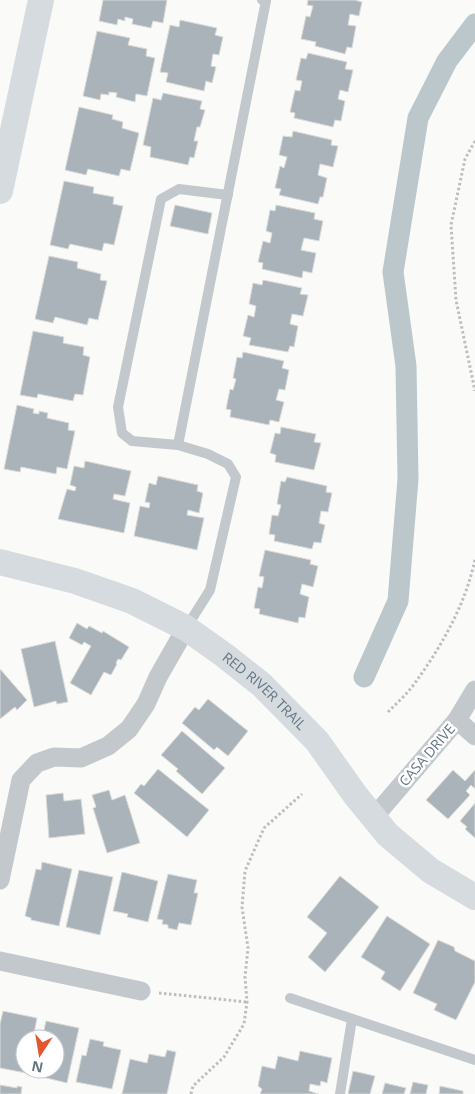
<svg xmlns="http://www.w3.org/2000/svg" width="475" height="1094" font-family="'Open Sans',sans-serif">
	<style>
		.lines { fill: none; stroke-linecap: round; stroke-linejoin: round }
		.canal { stroke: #bbc7cb; stroke-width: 21 }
		.building { fill: #aab3b9; stroke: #dcdcda }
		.path { stroke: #bbbfc2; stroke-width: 3; stroke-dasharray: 2.5 2.5; stroke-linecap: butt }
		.lane { stroke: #c3c8cc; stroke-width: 10 }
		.street { stroke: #c3c8cc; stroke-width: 19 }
		.secondary { stroke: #d6dbdf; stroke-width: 26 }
		.labels { text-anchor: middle; stroke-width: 5; stroke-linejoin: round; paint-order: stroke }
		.street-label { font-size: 14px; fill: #657683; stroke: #fff }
	</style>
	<rect width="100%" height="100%" fill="#fafaf8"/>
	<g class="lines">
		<!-- canal -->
		<polyline class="canal" points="364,677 398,601 408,479 406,366 393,272 418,118 447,61 475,24"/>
	</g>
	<!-- building -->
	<g class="building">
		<polygon points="103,0 167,0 163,23 153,21 151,28 132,24 133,19 125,17 125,21 118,19 117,25 99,21"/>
		<polygon points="308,0 355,0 362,2 359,16 350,14 348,25 356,26 352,48 347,47 345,54 315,46 316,42 301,39 306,16 310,17 313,6 307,5"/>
		<polygon points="180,20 217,28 215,35 223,37 219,55 213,54 211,66 216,67 212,83 206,81 204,91 166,82 168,73 160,72 170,25 179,27"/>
		<polygon points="97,31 130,38 128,45 147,49 146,56 155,58 147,96 136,94 135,102 116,97 117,93 109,92 109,95 101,94 100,100 83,96"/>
		<polygon points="308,53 347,62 345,69 353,70 348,92 340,90 338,99 345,101 341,121 335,120 333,127 294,118 295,113 290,112 295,90 300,91 302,81 296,80 301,58 306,59"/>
		<polygon points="163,93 202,101 200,109 205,110 200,127 197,127 194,141 198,141 194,158 190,157 188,165 150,157 151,147 143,145 153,98 161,100"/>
		<polygon points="79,107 113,115 112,119 123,122 122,128 139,133 130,171 121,169 119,176 88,169 86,175 65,170"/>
		<polygon points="293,131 332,140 331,145 338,146 333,167 320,164 318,175 327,178 323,197 320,197 318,204 279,195 281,189 275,188 280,166 284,168 287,157 279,155 283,136 292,137"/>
		<polygon points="64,181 94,187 93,193 114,197 113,204 123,206 114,245 104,243 102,251 70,244 68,249 50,245"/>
		<polygon points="175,205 212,213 208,234 170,226"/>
		<polygon points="276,205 315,213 314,219 323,221 319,241 304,238 301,250 316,253 312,273 303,271 302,278 262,269 263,263 258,262 263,241 270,243 272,233 266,231 270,210 275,211"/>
		<polygon points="49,256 78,262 77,268 101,274 100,280 107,281 98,320 89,318 87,325 55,317 53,323 35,319"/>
		<polygon points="263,280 302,288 300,294 308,295 303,316 292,314 290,324 298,326 294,347 290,346 288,352 249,345 251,338 243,336 248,315 254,317 256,306 249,304 253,283 262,285"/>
		<polygon points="33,331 64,337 63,343 84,347 83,355 90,357 83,395 75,394 73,401 38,394 37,398 20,395"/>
		<polygon points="243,352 284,361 282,368 289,370 285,390 279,389 276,400 284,402 279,422 270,420 269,425 230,417 231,410 226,409 230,389 233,390 236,379 233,378 237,357 242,358"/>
		<polygon points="17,405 34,409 33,413 39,414 39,411 48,413 47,418 69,423 68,430 75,431 67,469 57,467 56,474 21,467 20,472 4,469"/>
		<polygon points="281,427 316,434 314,442 321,443 314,470 275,462 276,455 270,453 275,433 280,434"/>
		<polygon points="85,461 131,471 125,496 114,494 113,499 130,503 124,533 58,519 67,489 75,491 76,487 70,485 74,466 84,468"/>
		<polygon points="158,476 198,485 197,491 203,493 199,513 188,510 187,515 204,518 197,550 134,536 140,506 149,508 150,503 145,502 149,483 156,485"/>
		<polygon points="287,477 327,486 326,492 332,493 328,512 321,511 319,523 325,525 321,543 314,542 312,549 274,541 275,535 269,534 272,515 278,516 281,505 277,504 281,481 285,482"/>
		<polygon points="265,550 311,560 310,564 318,566 313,587 302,584 300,594 309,597 305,618 299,617 298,623 259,614 260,609 254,608 258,587 262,588 264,577 259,576"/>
		<polygon points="77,623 87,629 89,626 102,633 103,631 129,647 121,660 118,659 116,663 117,664 111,675 104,672 91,695 70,683 91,646 84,642 82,645 69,638"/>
		<polygon points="55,641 68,702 57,704 56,701 34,707 21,649"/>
		<polygon points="0,669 27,700 17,710 15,707 0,719"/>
		<polygon points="208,699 248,731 228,756 217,747 214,750 182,723 195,707 199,710"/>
		<polygon points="182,731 225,768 202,794 176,771 178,769 161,755"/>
		<polygon points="158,769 209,810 187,837 134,793 141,784 144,786"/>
		<polygon points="453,770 465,781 475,770 475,789 471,785 466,791 470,795 448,819 426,800"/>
		<polygon points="109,790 112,800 125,795 140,843 107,853 93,808 96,807 92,795"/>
		<polygon points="63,793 64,801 81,799 85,834 49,838 46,795"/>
		<polygon points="475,803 475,838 465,829 467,827 460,821"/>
		<polygon points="42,862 72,869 59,926 31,920 31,918 25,916 36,869 41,870"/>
		<polygon points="79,870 113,877 100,935 66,927"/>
		<polygon points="122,872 158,881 148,922 127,917 128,914 113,911"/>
		<polygon points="168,874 197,880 194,893 198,893 191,925 179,923 177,930 168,928 168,925 162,924 163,920 157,919"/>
		<polygon points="340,876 379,907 325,972 308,957 327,933 307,917"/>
		<polygon points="387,916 430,944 400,991 381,979 385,972 361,957"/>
		<polygon points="438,940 454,947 455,951 475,961 475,982 456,1020 434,1010 437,1004 413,993"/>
		<polygon points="3,1011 37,1018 33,1039 25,1039 26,1073 0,1068 0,1024"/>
		<polygon points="46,1021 79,1028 67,1083 34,1075 35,1069 55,1069 55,1039 42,1039"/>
		<polygon points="90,1039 104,1042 103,1046 121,1050 112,1089 76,1082 82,1055 86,1056"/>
		<polygon points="167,1050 176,1052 167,1094 122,1094 130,1059 147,1063 149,1054 165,1057"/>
		<polygon points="300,1051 332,1058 327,1083 321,1081 320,1086 310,1084 309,1091 319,1094 260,1094 262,1089 258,1086 262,1066 275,1069 278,1056 298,1061"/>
		<polygon points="353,1071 375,1076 370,1094 348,1094"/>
		<polygon points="413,1082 428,1085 426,1094 410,1094"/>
		<polygon points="385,1083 406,1088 404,1094 382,1094"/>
		<polygon points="0,1085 17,1088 17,1086 22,1087 21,1094 0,1094"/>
		<polygon points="440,1086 463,1091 463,1094 439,1094"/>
	</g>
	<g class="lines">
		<!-- path -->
		<g class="path">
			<polyline points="475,141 465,159 451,225 456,300 475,391"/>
			<path d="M388,712C397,703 407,694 415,683C441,647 466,604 475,559"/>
			<polyline points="159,993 247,1002"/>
			<polyline points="191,1094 193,1086 224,1057 244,1024 247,1002 245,977 248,948 242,907 245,871 264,828 302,794"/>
		</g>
		<!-- lane -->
		<g class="lane">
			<polyline points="178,445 266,1 262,0"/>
			<polyline points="186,628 210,590 236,477 228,464 208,454 178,445 132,441 122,433 118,407 161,199 179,189 228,195"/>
			<polyline points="290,998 475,1060"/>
			<polyline points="340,1094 352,1019"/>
		</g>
		<!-- street -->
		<g class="street">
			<polyline points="457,720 475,736"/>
			<polyline points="374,817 457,720 475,690"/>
			<polyline points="0,880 21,780 37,763 54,757 81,758 108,746 129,729 146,704 158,677 186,628"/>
			<polyline points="0,961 141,991"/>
		</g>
		<!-- secondary -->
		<g class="secondary">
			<polyline points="0,191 41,0"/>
			<path id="s1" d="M0,562L75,581L132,601L186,628L224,655L262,685L317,741L356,796L388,835L431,871L475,897"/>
		</g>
	</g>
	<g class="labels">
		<!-- street labels -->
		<g class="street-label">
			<text dy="5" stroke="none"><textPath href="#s1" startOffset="299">RED RIVER TRAIL</textPath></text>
			<text transform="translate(427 755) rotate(-49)" y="5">CASA DRIVE</text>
		</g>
	</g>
	<!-- north arrow -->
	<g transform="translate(40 1054) rotate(192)"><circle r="24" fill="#ffffff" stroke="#c1c8cd"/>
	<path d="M0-4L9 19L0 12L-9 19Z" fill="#e4572e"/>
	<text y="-8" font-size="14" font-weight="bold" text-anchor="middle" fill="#657683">N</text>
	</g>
</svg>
